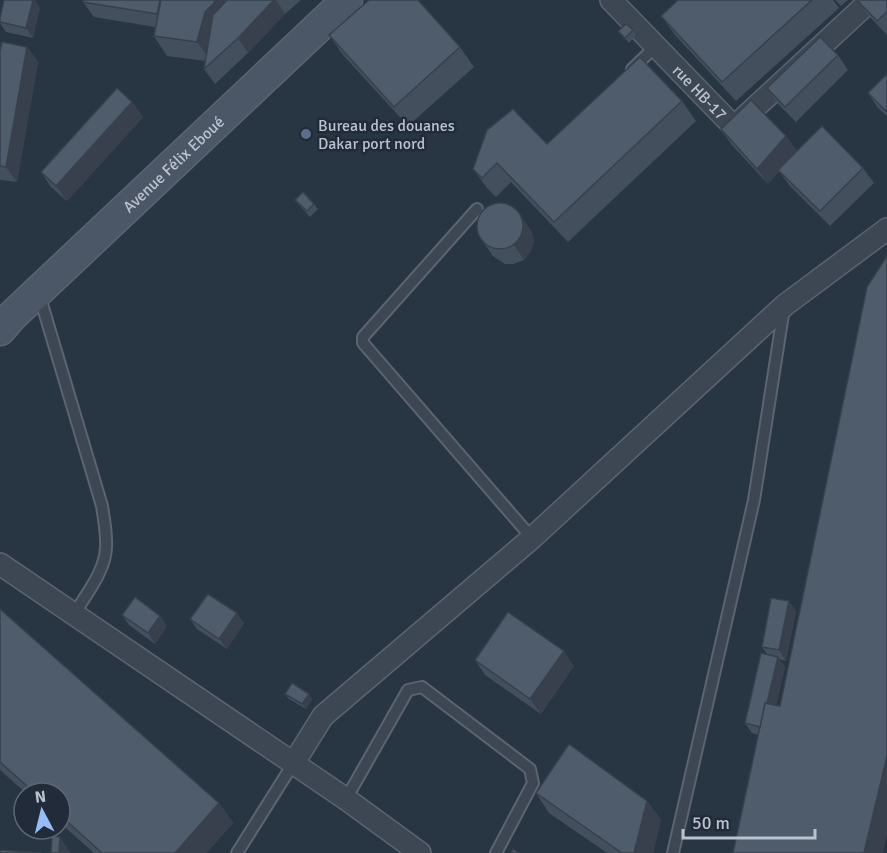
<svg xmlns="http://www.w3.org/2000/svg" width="887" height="853" font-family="Signika,sans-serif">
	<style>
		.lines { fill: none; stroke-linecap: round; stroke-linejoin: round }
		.lane-casing { stroke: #5b6470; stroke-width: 14 }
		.street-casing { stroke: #5b6470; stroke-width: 24 }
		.secondary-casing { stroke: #5b6470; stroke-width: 33 }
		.lane { stroke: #3d4653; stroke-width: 10 }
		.street { stroke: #3d4653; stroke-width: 21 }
		.secondary { stroke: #4b5666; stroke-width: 30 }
		.wall { fill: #444f5d }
		.shaded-wall { fill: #37404c }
		.building { fill: #4f5c6c; stroke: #37404c; stroke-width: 1.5 }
		.service-dot { fill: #5c6f8a; stroke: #212b39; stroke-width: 2 }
		.labels { text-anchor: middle; stroke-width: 5; stroke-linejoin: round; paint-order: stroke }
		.street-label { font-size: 16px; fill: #bac2cd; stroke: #212b39 }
		.poi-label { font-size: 16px; fill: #bac2cd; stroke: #212b39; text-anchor: start }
	</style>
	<rect width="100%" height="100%" fill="#283543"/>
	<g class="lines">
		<defs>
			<g id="lane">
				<polyline points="632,69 656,46"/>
				<polyline points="477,209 363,337 363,343 532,538"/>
				<path d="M39,294L102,506C104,520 107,534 106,548C105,572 85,595 74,615"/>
				<polyline points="346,799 408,690 422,687 530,769 533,783 496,853"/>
				<polyline points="237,853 293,764"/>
				<polyline points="673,853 754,500 784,308"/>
			</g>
			<g id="street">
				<path id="s1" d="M611,0L734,127L871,0"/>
				<polyline points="0,564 346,799 420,853"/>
				<polyline points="293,764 323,716 532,538 785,305 887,229"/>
			</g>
			<g id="secondary">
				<path id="s2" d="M0,330L12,316L347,0"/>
			</g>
		</defs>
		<!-- lane casing -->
		<use href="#lane" class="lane-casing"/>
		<!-- street casing -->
		<use href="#street" class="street-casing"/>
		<!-- secondary casing -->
		<use href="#secondary" class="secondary-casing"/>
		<!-- lane -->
		<use href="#lane" class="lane"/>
		<!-- street -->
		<use href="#street" class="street"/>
		<!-- secondary -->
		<use href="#secondary" class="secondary"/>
	</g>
	<!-- wall -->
	<g class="wall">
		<polygon points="83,0 301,0 285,14 248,53 215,84 204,69 206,61 167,56 154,36 155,27 94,17 83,2"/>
		<polygon points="678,0 833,0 839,8 736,101 675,35 661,16"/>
		<polygon points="835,0 848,0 841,6"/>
		<polygon points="857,0 887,0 887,35 868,15"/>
		<polygon points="40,7 33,38 6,32 0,23 0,18"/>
		<polygon points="633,30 636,35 629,43 618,31"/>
		<polygon points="329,35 460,47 474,67 408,126 343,55"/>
		<polygon points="27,47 38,62 17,182 0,180 0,51"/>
		<polygon points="838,55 848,70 796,122 777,103 767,88"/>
		<polygon points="887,74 887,116 878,108 868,93"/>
		<polygon points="682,101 696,121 568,242 511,182 496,197 487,188 473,169"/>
		<polygon points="132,102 143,117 67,201 51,187 41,172"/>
		<polygon points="721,129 786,136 797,151 863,168 874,183 830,226 789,185 779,171 768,184 731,144"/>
		<polygon points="295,200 314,204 318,209 310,217 299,205"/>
		<polygon points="521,216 531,231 534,241 531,251 524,260 513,264 505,264 493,256 478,235"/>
		<polygon points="0,609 219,803 233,823 206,853 94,853 60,823 60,793 26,793 0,770"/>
		<polygon points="796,611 786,661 779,659 785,667 776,705 887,834 758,735 752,733 745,723 767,654 762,647"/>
		<polygon points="237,613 244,623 227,649 197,629 190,619"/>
		<polygon points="122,615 160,616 167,626 155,644 129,625"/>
		<polygon points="475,660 574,666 541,714 485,675"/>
		<polygon points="285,694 309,694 312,699 306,709 289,699"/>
		<polygon points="536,793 647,801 661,820 653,853 607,853 549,813"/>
	</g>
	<!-- shaded-wall -->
	<g class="shaded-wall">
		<polygon points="33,0 35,0 40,7 33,38 26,28"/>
		<polygon points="214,0 231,0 211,61 197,42 205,12"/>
		<polygon points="274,0 276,0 285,14 248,53 238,38"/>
		<polygon points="27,47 38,62 17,182 6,167"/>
		<polygon points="132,102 143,117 67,201 56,186"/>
		<polygon points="786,136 797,151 768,184 757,169"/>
		<polygon points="521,216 531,231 534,241 531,251 524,260 514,245"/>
		<polygon points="789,601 796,611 786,661 779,650"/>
		<polygon points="237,613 244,623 227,649 219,639"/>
		<polygon points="160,616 167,626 155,644 148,633"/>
		<polygon points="564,651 574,666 541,714 530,699"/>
		<polygon points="778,657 785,667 768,737 761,727"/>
		<polygon points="309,694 312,699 306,709 302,704"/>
		<polygon points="887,756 887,834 883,853 864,853"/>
		<polygon points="647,801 661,820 653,853 634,853"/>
		<polygon points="219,803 233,823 206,853 175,853"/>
		<polygon points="60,837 71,853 59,853"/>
	</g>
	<!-- building -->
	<g class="building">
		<polygon points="4,0 33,0 26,28 0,22 0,18"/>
		<polygon points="83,0 160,0 157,14 83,2"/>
		<polygon points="161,0 214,0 214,3 205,12 197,42 154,36"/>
		<polygon points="227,0 274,0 238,38 204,69 213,15"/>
		<polygon points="369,0 418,0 460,47 394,107 329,35"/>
		<polygon points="678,0 812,0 722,82 661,16"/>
		<polygon points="857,0 887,0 887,12 877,21"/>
		<polygon points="626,24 633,30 625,38 618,31"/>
		<polygon points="820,37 838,55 785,107 767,88"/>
		<polygon points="2,42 27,47 6,167 0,166 0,51"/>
		<polygon points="640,57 682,101 554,222 497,163 482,178 473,169 487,130 513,109 547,144"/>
		<polygon points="887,74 887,112 868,93"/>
		<polygon points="117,88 132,102 56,186 41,172"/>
		<polygon points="751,100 786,136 757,169 721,129"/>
		<polygon points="822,126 863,168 820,211 778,170"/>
		<polygon points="303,192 314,204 307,211 295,200"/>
		<circle cx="500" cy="226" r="23"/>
		<polygon points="887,256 887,756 864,853 733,853 765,703 780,706 867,287"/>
		<polygon points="208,594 237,613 219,639 190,619"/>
		<polygon points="135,597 160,616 148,633 122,615"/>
		<polygon points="771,598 789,601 779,650 762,647"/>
		<polygon points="0,609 219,803 175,853 102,853 60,815 60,793 35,793 0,762"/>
		<polygon points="508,612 564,651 530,699 475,660"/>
		<polygon points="761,653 778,657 767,703 765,703 760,727 745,723"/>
		<polygon points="292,683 309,694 302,704 285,694"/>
		<polygon points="569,744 647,801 634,853 622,853 536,793"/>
		<polygon points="52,836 60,837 59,853 51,853"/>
		<polygon points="513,849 519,853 511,853"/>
		<polygon points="0,850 42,853 0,853"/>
	</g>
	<!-- markers -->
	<circle class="service-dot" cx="306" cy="134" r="6"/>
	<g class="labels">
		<!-- street labels -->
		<g class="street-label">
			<text dy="6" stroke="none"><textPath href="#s1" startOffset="128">rue HB-17</textPath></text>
			<text dy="6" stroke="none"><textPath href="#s2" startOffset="240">Avenue Félix Eboué</textPath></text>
		</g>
		<!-- poi labels -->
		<g class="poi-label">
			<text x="318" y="131">Bureau des douanes<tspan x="318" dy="18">Dakar port nord</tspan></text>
		</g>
	</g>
	<!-- north arrow -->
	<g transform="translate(42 811) rotate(353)"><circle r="28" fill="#212b39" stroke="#5e6774" stroke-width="1.5"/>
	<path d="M0-4.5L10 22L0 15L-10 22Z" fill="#96bdf6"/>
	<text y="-9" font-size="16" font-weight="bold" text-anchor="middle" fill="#bac2cd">N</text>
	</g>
	<!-- scale -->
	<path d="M683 829v9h132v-9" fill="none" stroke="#bac2cd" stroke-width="3"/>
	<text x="692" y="829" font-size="18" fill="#bac2cd" stroke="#212b39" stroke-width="4.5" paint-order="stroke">50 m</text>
</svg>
